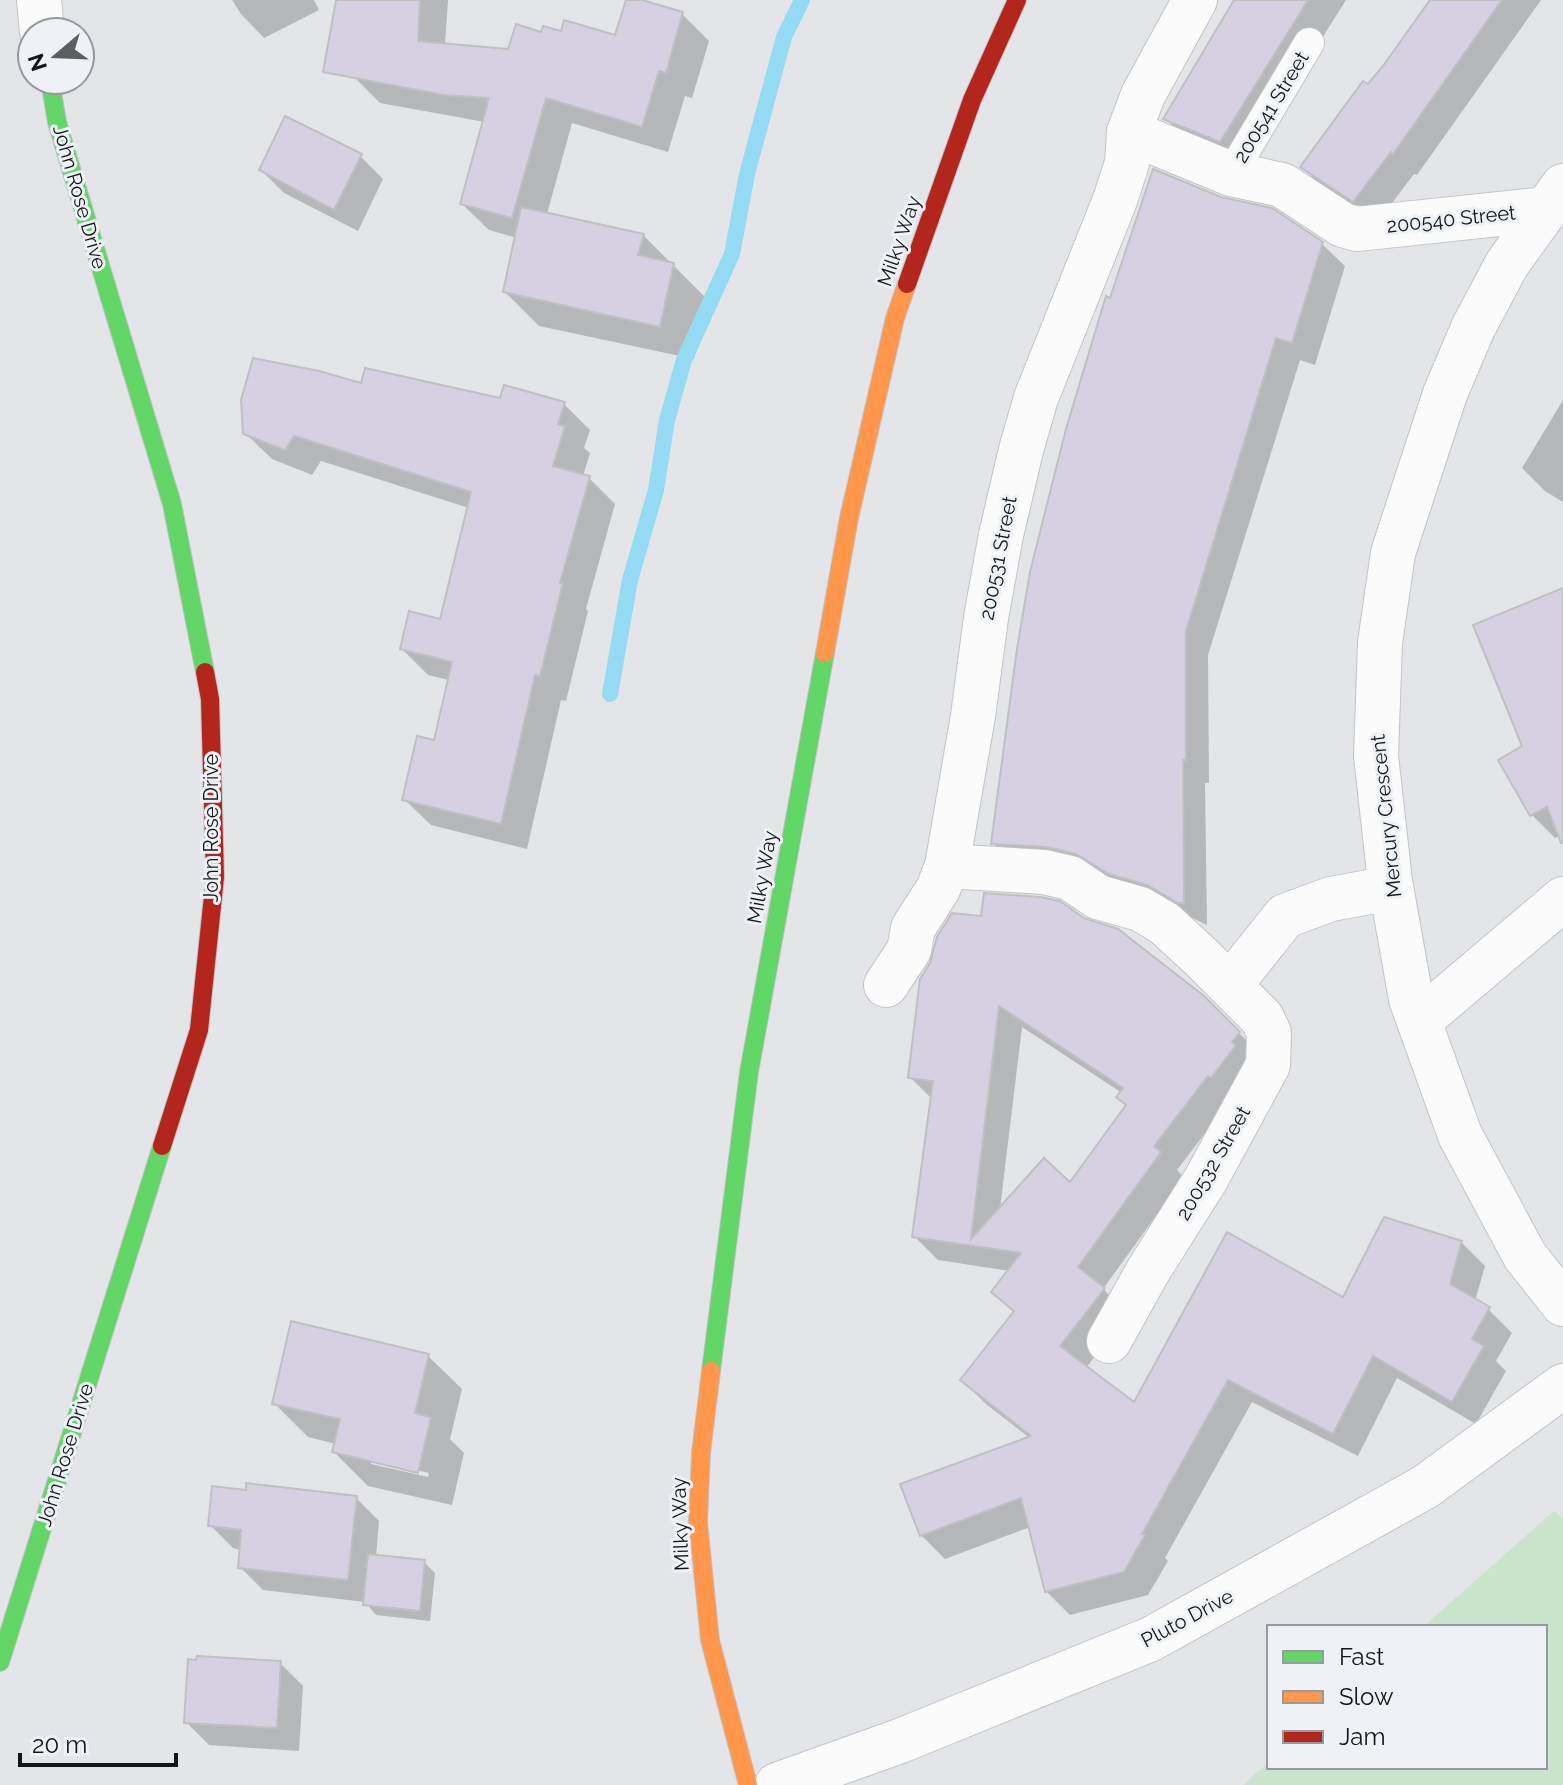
<svg xmlns="http://www.w3.org/2000/svg" width="1563" height="1785" font-family="Raleway,sans-serif">
	<style>
		.green { fill: #c9e6cd }
		.shadow { fill: #0003; fill-rule: evenodd }
		.lines { fill: none; stroke-linecap: round; stroke-linejoin: round }
		.stream { stroke: #95dbf3; stroke-width: 16 }
		.building { fill: #d7d0e2; stroke: #bfc0c2; stroke-width: 2; fill-rule: evenodd }
		.lane-casing { stroke: #c2c3c5; stroke-width: 32 }
		.street-casing { stroke: #c2c3c5; stroke-width: 46 }
		.fast-casing { stroke: #c2c3c5; stroke-width: 20 }
		.slow-casing { stroke: #c2c3c5; stroke-width: 20 }
		.jam-casing { stroke: #c2c3c5; stroke-width: 20 }
		.lane { stroke: #fbfbfc; stroke-width: 30 }
		.street { stroke: #fbfbfc; stroke-width: 44 }
		.fast { stroke: #63d668; stroke-width: 18 }
		.slow { stroke: #ff974d; stroke-width: 18 }
		.jam { stroke: #b3261e; stroke-width: 18 }
		.labels { text-anchor: middle; stroke-width: 6; stroke-linejoin: round; paint-order: stroke }
		.street-label { font-size: 20px; fill: #141517; stroke: #eef2f7 }
	</style>
	<rect width="100%" height="100%" fill="#e3e5e8"/>
	<!-- green -->
	<polygon class="green" points="1554,1511 1563,1518 1563,1785 1243,1785 1269,1762 1269,1767 1545,1767 1545,1627 1423,1627"/>
	<!-- shadow -->
	<g class="shadow">
		<polygon points="232,0 314,0 319,10 264,38 241,14"/>
		<polygon points="358,0 448,0 445,45 510,51 542,34 617,38 628,0 682,14 709,41 692,98 685,96 668,152 572,123 547,214 643,235 707,299 694,359 539,326 505,292 517,238 489,230 462,204 485,122 380,103 353,76"/>
		<polygon points="1236,0 1346,0 1243,164 1189,142 1166,119"/>
		<polygon points="1432,0 1541,0 1417,175 1414,174 1377,223 1325,190 1302,167 1368,87"/>
		<polygon points="360,156 383,179 358,231 284,193 261,170"/>
		<polygon points="1321,243 1345,266 1315,365 1300,360 1208,655 1209,783 1205,783 1207,925 1172,908 1016,866 993,843"/>
		<polygon points="362,385 564,404 590,430 584,448 590,453 583,476 589,478 615,504 586,609 588,611 566,701 561,700 527,849 431,825 404,799 435,742 449,680 428,675 402,649 442,621 469,508 321,461 312,475 272,459 245,433"/>
		<polygon points="1563,400 1563,502 1545,491 1522,468"/>
		<polygon points="1563,590 1563,834 1555,838 1532,815 1525,747"/>
		<path d="M922,979L1203,997L1263,1057L1177,1170L1184,1177L1103,1289L1128,1313L1086,1368L1134,1405L1461,1242L1485,1266L1475,1301L1488,1309L1512,1333L1496,1361L1506,1371L1476,1424L1397,1378L1358,1456L1252,1402L1165,1558L1168,1561L1148,1595L1070,1615L1046,1591L1030,1527L945,1559L921,1535L1030,1438L986,1404L962,1380L1014,1313L993,1292L1010,1271L938,1260L915,1237L933,1100L910,1077ZM1022,1027L1122,1093L1128,1106L1071,1185L1000,1209Z"/>
		<path d="M428,1356L462,1389L450,1439L464,1453L452,1505L368,1486L334,1452L336,1444L308,1437L274,1403ZM371,1459L429,1473L428,1477L371,1464Z"/>
		<polygon points="356,1498 379,1521 376,1557 424,1562 435,1573 430,1621 376,1615 365,1602 263,1590 240,1567 241,1550 233,1548 210,1525"/>
		<polygon points="280,1663 303,1686 299,1751 209,1745 186,1722"/>
	</g>
	<g class="lines">
		<!-- stream -->
		<polyline class="stream" points="610,694 630,580 656,490 667,420 684,360 732,254 747,174 784,37 802,0"/>
	</g>
	<!-- building -->
	<g class="building">
		<polygon points="336,0 420,0 418,41 508,49 516,24 541,32 543,26 561,31 564,20 615,35 626,0 642,0 683,12 666,73 659,71 642,127 546,98 512,218 460,204 489,98 444,95 323,72"/>
		<polygon points="1234,0 1308,0 1220,142 1163,119"/>
		<polygon points="1430,0 1502,0 1393,154 1391,152 1353,202 1300,167 1363,81 1368,84 1383,66"/>
		<polygon points="285,116 362,154 334,210 259,170"/>
		<polygon points="1153,169 1221,197 1272,208 1323,242 1292,343 1276,338 1186,631 1186,760 1183,760 1184,903 1178,903 1147,885 1109,874 1076,854 1046,847 991,844 1017,649 1030,572 1066,429 1106,296 1110,298"/>
		<polygon points="521,207 644,234 638,255 674,263 660,327 503,292"/>
		<polygon points="253,358 319,371 361,383 365,368 500,398 504,385 565,402 558,424 565,426 553,466 590,476 560,583 563,583 540,676 535,675 501,824 402,800 417,736 434,740 452,662 400,649 409,611 440,619 471,492 294,436 285,450 243,434 241,400"/>
		<polygon points="1563,588 1563,843 1561,843 1547,807 1530,816 1498,760 1522,746 1473,625"/>
		<path d="M984,893L1040,897L1060,901L1084,918L1118,929L1204,996L1240,1032L1232,1042L1236,1045L1211,1078L1208,1076L1154,1146L1161,1152L1078,1267L1105,1288L1060,1346L1134,1402L1227,1232L1343,1297L1384,1217L1462,1241L1450,1284L1490,1307L1472,1339L1484,1346L1452,1402L1373,1356L1333,1434L1228,1380L1142,1534L1145,1535L1124,1572L1045,1592L1021,1498L920,1536L900,1484L1031,1436L960,1380L1014,1311L991,1292L1021,1253L912,1237L933,1081L908,1078L920,979L930,963L937,937L952,913L981,916ZM999,1006L1123,1088L1116,1097L1126,1105L1070,1182L1044,1158L971,1239Z"/>
		<polygon points="291,1321 429,1354 415,1413 431,1417 418,1473 332,1452 340,1419 272,1404"/>
		<polygon points="246,1483 357,1496 348,1580 238,1568 241,1530 208,1526 212,1486 246,1490"/>
		<polygon points="368,1554 425,1560 420,1611 363,1605"/>
		<polygon points="197,1656 281,1661 277,1728 184,1723 188,1659 196,1660"/>
	</g>
	<g class="lines">
		<defs>
			<polyline id="lane" points="1231,174 1309,43"/>
			<g id="street">
				<polyline points="39,0 42,32"/>
				<polyline points="1129,132 1231,174 1282,185 1343,225 1357,229 1546,209"/>
				<polyline points="1563,186 1507,264 1473,328 1445,394 1393,553 1380,643 1376,756 1390,881 1411,999 1460,1135 1525,1256 1563,1304"/>
				<polyline points="947,866 1044,872 1070,878 1098,897 1140,909 1164,923 1201,957 1262,1018 1269,1033 1268,1065 1206,1179 1148,1271 1109,1341"/>
				<polyline points="886,985 909,950 913,928 938,889 947,866 973,716 986,618 1001,535 1021,450 1036,398 1115,200 1127,163 1129,132 1143,95 1195,0"/>
				<polyline points="1230,985 1285,916 1331,899 1391,888"/>
				<polyline points="1419,1021 1563,899"/>
				<polyline points="777,1785 900,1741 1151,1639 1425,1487 1563,1386"/>
			</g>
			<g id="fast">
				<polyline points="50,80 57,122 172,504 205,672"/>
				<polyline points="711,1371 749,1072 825,653"/>
				<polyline points="0,1662 162,1146"/>
			</g>
			<g id="slow">
				<polyline points="825,653 849,518 895,318 907,284"/>
				<polyline points="711,1371 701,1453 698,1522 710,1640 748,1785"/>
			</g>
			<g id="jam">
				<polyline points="907,284 972,100 1017,0"/>
				<polyline points="162,1146 199,1030 215,877 210,699 205,672"/>
			</g>
		</defs>
		<!-- lane casing -->
		<use href="#lane" class="lane-casing"/>
		<!-- street casing -->
		<use href="#street" class="street-casing"/>
		<!-- fast casing -->
		<use href="#fast" class="fast-casing"/>
		<!-- slow casing -->
		<use href="#slow" class="slow-casing"/>
		<!-- jam casing -->
		<use href="#jam" class="jam-casing"/>
		<!-- lane -->
		<use href="#lane" class="lane"/>
		<!-- street -->
		<use href="#street" class="street"/>
		<!-- fast -->
		<use href="#fast" class="fast"/>
		<!-- slow -->
		<use href="#slow" class="slow"/>
		<!-- jam -->
		<use href="#jam" class="jam"/>
	</g>
	<g class="labels">
		<!-- street labels -->
		<g class="street-label">
			<text transform="translate(1271 107) rotate(-59)" y="7">200541 Street</text>
			<text transform="translate(80 197) rotate(74)" y="7">John Rose Drive</text>
			<text transform="translate(1451 219) rotate(-6)" y="7">200540 Street</text>
			<text transform="translate(899 241) rotate(-71)" y="7">Milky Way</text>
			<text transform="translate(998 558) rotate(-79)" y="7">200531 Street</text>
			<text transform="translate(1386 816) rotate(-96)" y="7">Mercury Crescent</text>
			<text transform="translate(211 828) rotate(-90)" y="7">John Rose Drive</text>
			<text transform="translate(762 877) rotate(-80)" y="7">Milky Way</text>
			<text transform="translate(1213 1163) rotate(-60)" y="7">200532 Street</text>
			<text transform="translate(65 1455) rotate(-73)" y="7">John Rose Drive</text>
			<text transform="translate(680 1524) rotate(-92)" y="7">Milky Way</text>
			<text transform="translate(1187 1618) rotate(-28)" y="7">Pluto Drive</text>
		</g>
	</g>
	<!-- legend -->
	<rect x="1267" y="1625" width="280" height="144" fill="#eef2f7" stroke="#979a9d" stroke-width="2"/>
	<rect x="1283" y="1651" width="40" height="12" fill="#63d668" stroke="#979a9d" stroke-width="2"/>
	<text x="1339" y="1665" font-size="24" fill="#141517">Fast</text>
	<rect x="1283" y="1691" width="40" height="12" fill="#ff974d" stroke="#979a9d" stroke-width="2"/>
	<text x="1339" y="1705" font-size="24" fill="#141517">Slow</text>
	<rect x="1283" y="1731" width="40" height="12" fill="#b3261e" stroke="#979a9d" stroke-width="2"/>
	<text x="1339" y="1745" font-size="24" fill="#141517">Jam</text>
	<!-- north arrow -->
	<g transform="translate(56 56) rotate(251)"><circle r="38" fill="#eef2f7" stroke="#979a9d" stroke-width="2"/>
	<path d="M0-6L14 30L0 20L-14 30Z" fill="#5c5e60"/>
	<text y="-12" font-size="22" font-weight="bold" text-anchor="middle" fill="#141517">N</text>
	</g>
	<!-- scale -->
	<path d="M20 1753v12h156v-12" fill="none" stroke="#141517" stroke-width="4"/>
	<text x="32" y="1753" font-size="24" fill="#141517" stroke="#eef2f7" stroke-width="6" paint-order="stroke">20 m</text>
</svg>
